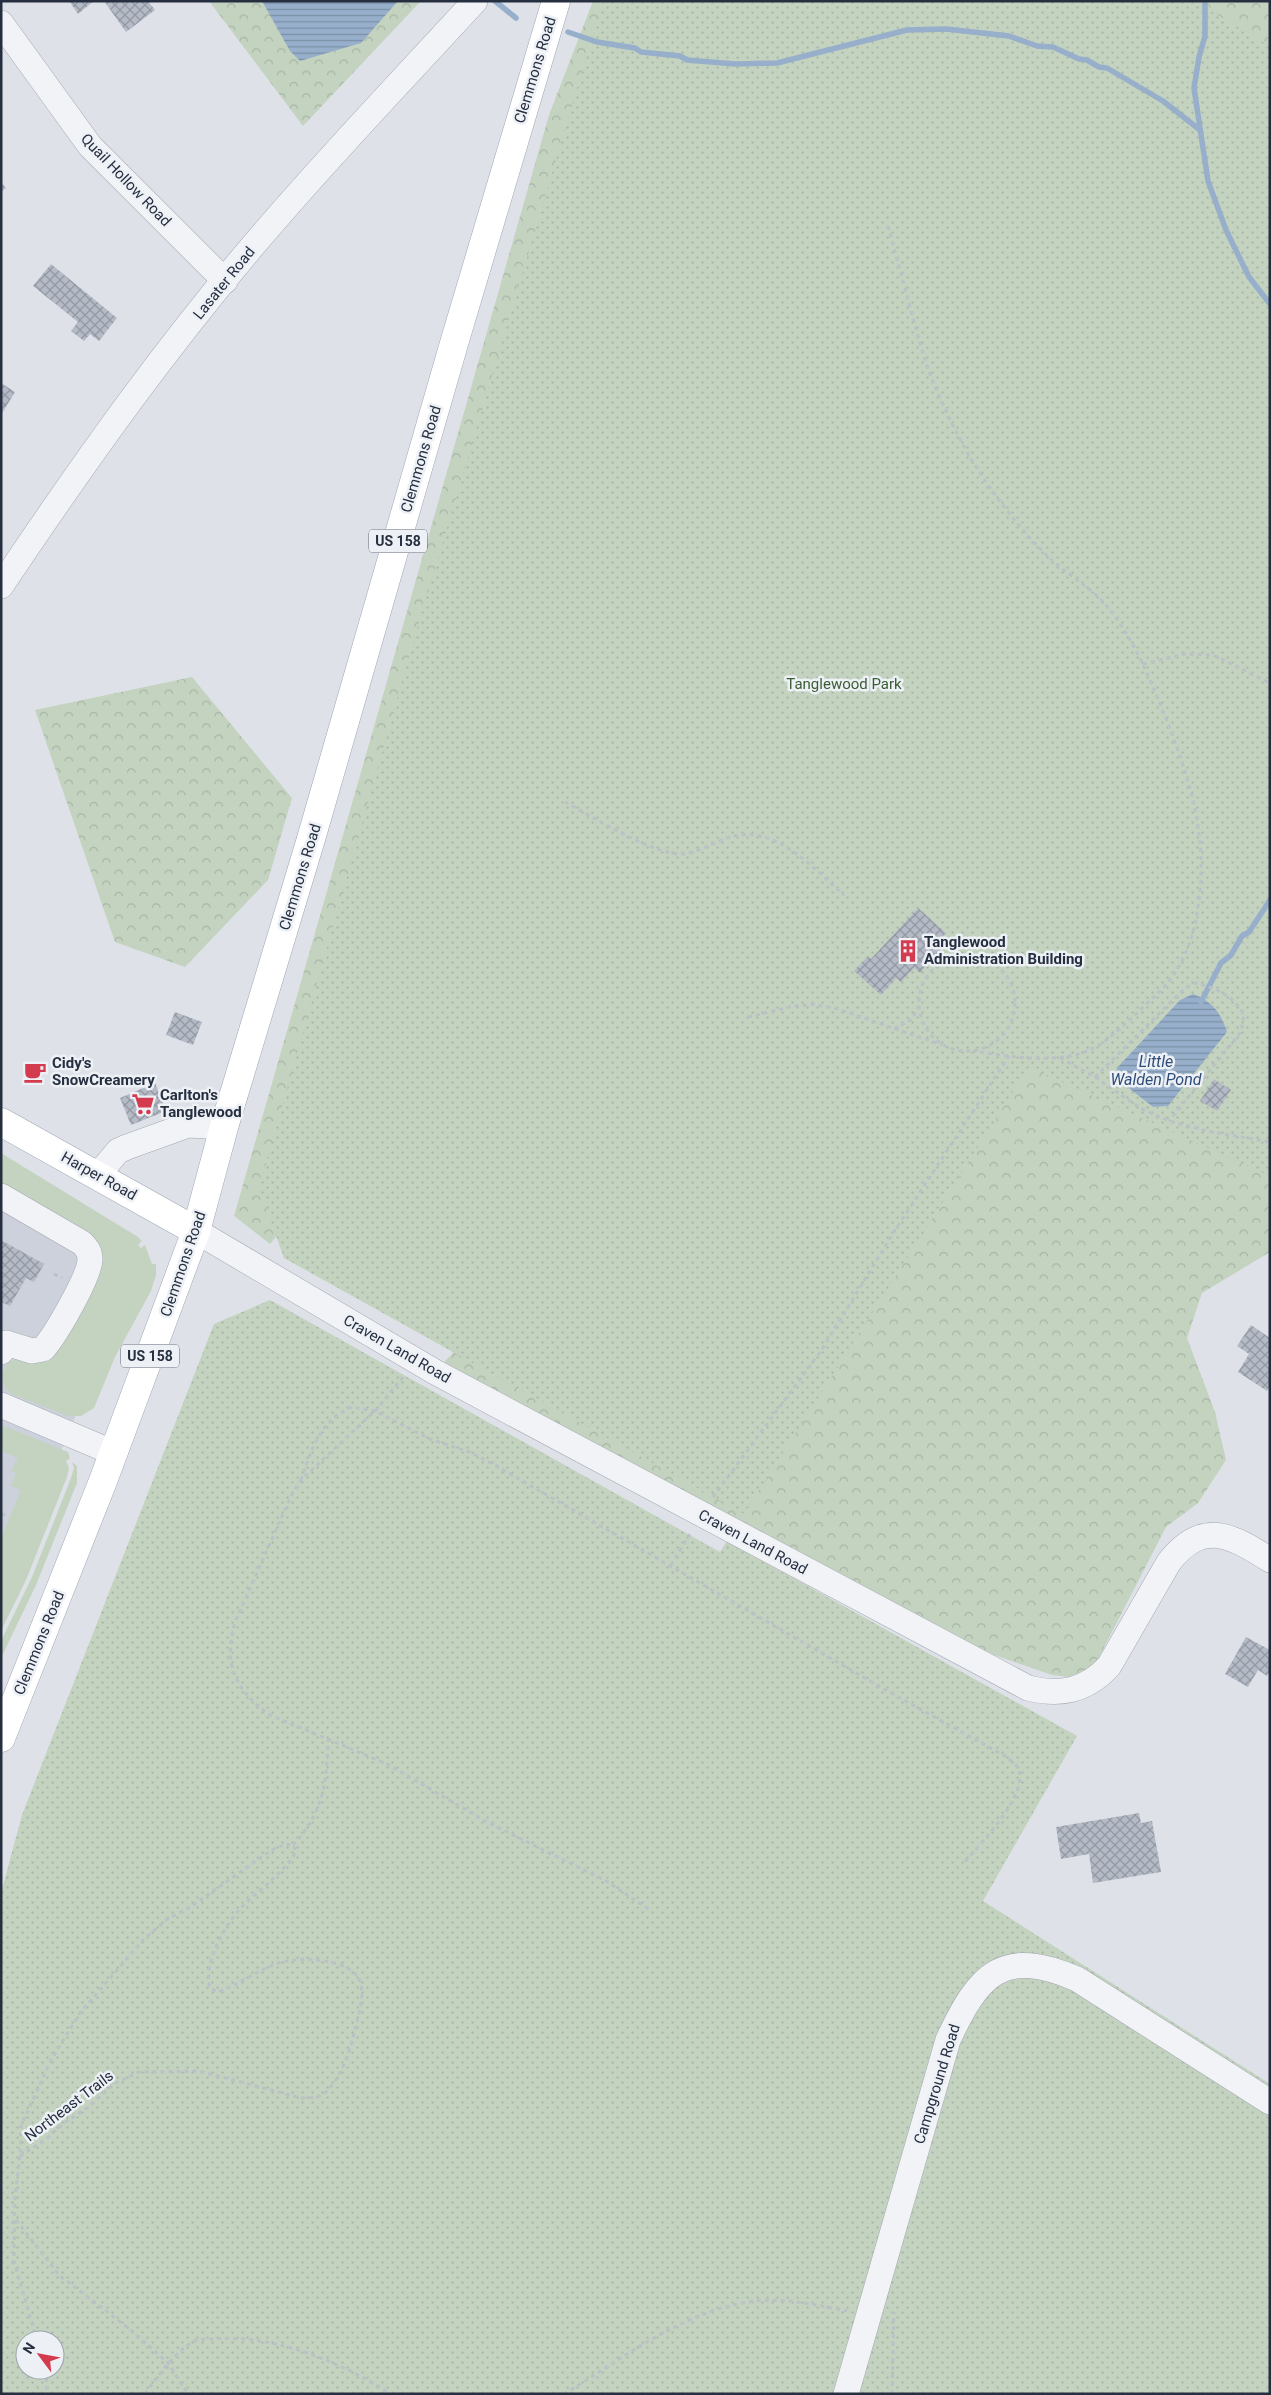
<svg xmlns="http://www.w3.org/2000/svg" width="1271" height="2395" font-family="Roboto,sans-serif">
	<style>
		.built { fill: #ccd1db }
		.green { fill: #c3d3bf }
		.forest { fill: url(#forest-crowns) }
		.park { fill: url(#park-dots); fill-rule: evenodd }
		.water { fill: url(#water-rules) }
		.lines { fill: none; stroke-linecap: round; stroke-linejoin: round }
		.stream { stroke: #97afcb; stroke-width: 5.5 }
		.building { fill: url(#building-cross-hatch) }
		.minor-casing { stroke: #a3a9b2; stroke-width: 26 }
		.major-casing { stroke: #9da6b5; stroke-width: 29 }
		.path { stroke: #bcc0c7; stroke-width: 3; stroke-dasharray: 4 4; stroke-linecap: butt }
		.minor { stroke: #f1f3f7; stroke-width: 25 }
		.major { stroke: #fff; stroke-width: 28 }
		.labels { text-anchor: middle; stroke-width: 5; stroke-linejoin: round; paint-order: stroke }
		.shield { fill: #edf1f6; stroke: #626977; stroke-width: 1 }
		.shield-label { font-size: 14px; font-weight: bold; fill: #262f40 }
		.street-label { font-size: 15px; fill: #262f40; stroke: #edf1f6 }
		.park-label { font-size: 15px; fill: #3a5d33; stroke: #edf1f6 }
		.poi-label { font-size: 15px; font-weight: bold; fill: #262f40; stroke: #edf1f6; text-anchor: start }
		.water-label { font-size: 16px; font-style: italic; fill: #2e4d76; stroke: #edf1f6 }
	</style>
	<defs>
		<pattern id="forest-crowns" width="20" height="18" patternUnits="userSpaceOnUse" patternTransform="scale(1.25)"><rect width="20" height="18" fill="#c3d3bf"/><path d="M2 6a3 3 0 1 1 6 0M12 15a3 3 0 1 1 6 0" fill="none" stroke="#a7b5a5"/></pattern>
		<pattern id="park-dots" width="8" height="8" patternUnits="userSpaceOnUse" patternTransform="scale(1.25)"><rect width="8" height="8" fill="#c3d3bf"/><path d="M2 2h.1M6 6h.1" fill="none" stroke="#a7b5a5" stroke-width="1.8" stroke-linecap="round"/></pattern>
		<pattern id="water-rules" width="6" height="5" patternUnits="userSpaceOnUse" patternTransform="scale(1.25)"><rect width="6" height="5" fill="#97afcb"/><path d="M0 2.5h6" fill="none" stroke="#7b8fa6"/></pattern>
		<pattern id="building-cross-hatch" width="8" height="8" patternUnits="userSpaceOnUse" patternTransform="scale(1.25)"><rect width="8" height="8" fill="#b5bbc6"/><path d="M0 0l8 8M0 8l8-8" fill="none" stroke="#9398a2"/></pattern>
	</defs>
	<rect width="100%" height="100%" fill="#dee2e8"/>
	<!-- built -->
	<polygon class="built" points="1,1163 138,1265 1,1596"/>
	<!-- green -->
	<g class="green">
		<path d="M1,1153L138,1237L142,1241L138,1245L141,1248L145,1245L152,1264H156V1275L151,1291L115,1357L94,1408L81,1416H68L12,1394L6,1390L2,1376L8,1362C22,1356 31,1368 48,1359L101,1259C100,1240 92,1235 76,1225L1,1182Z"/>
		<polygon points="1,1425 68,1452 70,1458 66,1461 69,1468 67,1477 26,1580 1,1631 1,1539 21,1490 6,1484 12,1484 16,1473 11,1471 18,1458 1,1451"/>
		<polygon points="72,1462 77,1466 77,1483 36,1585 1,1658 1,1641 32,1577 71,1478 74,1468"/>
	</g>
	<!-- forest -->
	<g class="forest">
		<polygon points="209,1 421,1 303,126"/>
		<polygon points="593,1 1270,1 1270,1252 1202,1293 1187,1338 1215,1412 1226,1460 1198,1503 1166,1527 1096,1663 1077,1678 1052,1675 994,1655 600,1449 444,1362 539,1267 325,1180 270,1244 234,1216 549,115"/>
		<polygon points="192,677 292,798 268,880 185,967 115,942 35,710"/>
	</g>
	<!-- park -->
	<g class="park">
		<polygon points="603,1 1194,1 1270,46 1270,1176 1029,1067 744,1514 284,1258 259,1188 415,636"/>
		<path d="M270,1300L720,1552L727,1541L1077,1736L983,1901L1270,2084V2394H1V1893L22,1815L214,1324ZM25,2340H55V2370H25Z"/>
	</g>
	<!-- water -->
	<g class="water">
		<polygon points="262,1 398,1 361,43 300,61 290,51"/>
		<path d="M1193,994C1212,1001 1221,1013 1227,1032L1168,1106L1153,1107L1116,1078L1117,1068L1180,1000Z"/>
	</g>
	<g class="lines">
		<!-- stream -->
		<g class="stream">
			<polyline points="495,1 516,18"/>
			<polyline points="1205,1 1205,36 1199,57 1194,88 1208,181 1226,230 1249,277 1270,304"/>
			<polyline points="568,32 597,42 635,48 641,52 680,56 687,60 735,64 777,63 907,30 946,29 1009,36 1037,46 1053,47 1079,59 1087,60 1099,67 1107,68 1163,101 1200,130"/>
			<polyline points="1201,1002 1221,963 1231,955 1242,936 1249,932 1270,900"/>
		</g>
	</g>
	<!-- building -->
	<g class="building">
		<polygon points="69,1 94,1 78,14"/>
		<polygon points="104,1 148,1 155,10 126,32"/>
		<polygon points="1,182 6,188 1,192"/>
		<polygon points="51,264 117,318 99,341 90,334 84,341 71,331 78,322 33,286"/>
		<polygon points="1,383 15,392 1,415"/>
		<polygon points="918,908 946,933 937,943 943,947 920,973 914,968 901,982 896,978 881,995 854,971 868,956 871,959"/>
		<polygon points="175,1012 202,1022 193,1045 166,1035"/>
		<polygon points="37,1066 42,1072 34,1079 28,1073"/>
		<polygon points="1214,1079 1231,1090 1217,1111 1200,1101"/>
		<polygon points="155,1083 166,1111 131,1125 120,1098"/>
		<polygon points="1,1240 44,1264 34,1282 26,1278 10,1306 1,1302"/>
		<polygon points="1251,1325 1270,1338 1270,1386 1267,1391 1238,1372 1249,1354 1237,1346"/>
		<polygon points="1246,1637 1270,1650 1270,1671 1267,1676 1258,1670 1248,1687 1225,1674"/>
		<polygon points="1139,1813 1141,1823 1152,1821 1161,1872 1093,1883 1089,1854 1061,1859 1056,1827"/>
	</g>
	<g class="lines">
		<defs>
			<g id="minor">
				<polyline points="1,23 90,146 225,281"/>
				<path d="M1,586C86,459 175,334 276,219C340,145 408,74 475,1"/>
				<polyline points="97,1176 118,1151 127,1147 188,1125 224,1127"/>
				<path d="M1,1196L82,1243C87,1248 90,1252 90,1259C90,1276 55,1336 43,1349L32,1351L6,1343L1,1352"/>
				<path d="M196,1231L435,1372L1028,1688C1060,1696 1086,1691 1109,1666L1169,1562C1203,1519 1231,1535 1270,1560"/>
				<polyline points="1,1405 114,1453"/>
				<path d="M846,2394L948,2040C979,1973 1003,1947 1077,1979L1270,2102"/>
			</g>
			<g id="major">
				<polyline points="1,1122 196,1231"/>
				<polyline points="1,1738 103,1481 196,1231 224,1127 311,839 455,340 556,1"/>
			</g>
		</defs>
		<!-- minor casing -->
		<use href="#minor" class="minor-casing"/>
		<!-- major casing -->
		<use href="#major" class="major-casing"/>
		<!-- path -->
		<g class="path">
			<path d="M888,226C900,269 911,313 924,356C932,385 956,433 971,459C992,493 1023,534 1052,560C1068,575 1093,589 1106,605C1132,636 1147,672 1162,709C1191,781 1211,840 1196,919C1191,946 1178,975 1157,994C1140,1010 1123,1027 1105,1041C1069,1068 1015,1057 973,1051"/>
			<polyline points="1143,664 1185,654 1213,655 1270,683"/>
			<path d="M565,802C593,817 650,853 680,854C698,854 716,840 734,836C777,826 814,869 844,895"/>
			<circle cx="967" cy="1003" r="48"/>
			<polyline points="748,1017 790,1007 812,1004 838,1009 942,1045"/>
			<polyline points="894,1029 912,1019 919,1006"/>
			<polyline points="1060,1058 1095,1077 1140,1108 1169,1121 1207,1131 1270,1142"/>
			<path d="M1095,1077L1185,988L1195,983C1216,988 1234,996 1244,1015L1241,1032L1169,1121"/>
			<polyline points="54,1274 62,1278"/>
			<path d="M403,1377L375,1411L301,1480L291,1496L235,1622C223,1665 235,1690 270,1715L387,1764L489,1823L606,1881L650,1910"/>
			<path d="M301,1480C311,1451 320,1419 352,1407L375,1411L430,1439L469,1452L493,1464L891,1693L1007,1757C1010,1760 1017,1765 1018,1768C1030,1795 980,1843 964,1863"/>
			<polyline points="713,1497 821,1351 892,1235 1009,1056"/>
			<polyline points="1,1514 8,1516"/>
			<polyline points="671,1565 691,1532"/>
			<path d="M293,1845C323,1813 327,1783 328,1740"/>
			<path d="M20,2156L45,2140L64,2123L87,2108L114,2084L139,2072L199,2071L301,2098C312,2098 321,2098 329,2089C343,2073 350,2050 355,2030C358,2016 364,1999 361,1985C357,1961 313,1958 294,1960C266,1962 244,1984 217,1992L210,1988C203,1965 223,1928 239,1910C258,1890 282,1875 296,1852L293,1845L285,1844L270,1851L192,1906L166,1920L143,1940L80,2013L51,2060L21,2126L20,2156L15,2196L14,2262L37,2340"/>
			<polyline points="16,2220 60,2276 131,2330 168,2363 188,2394"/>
			<polyline points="46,2370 47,2394"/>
			<path d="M145,2394C156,2378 178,2348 195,2341C200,2339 208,2339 214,2339C274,2334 341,2362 391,2394"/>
			<path d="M564,2394C622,2359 687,2308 756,2301C786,2298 817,2305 847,2311"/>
			<polyline points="892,2394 894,2312"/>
			<polyline points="916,2394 925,2394"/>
		</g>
		<!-- minor -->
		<use href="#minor" class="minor"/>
		<!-- major -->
		<use href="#major" class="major"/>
	</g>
	<!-- icons -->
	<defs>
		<symbol id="building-bare" viewBox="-9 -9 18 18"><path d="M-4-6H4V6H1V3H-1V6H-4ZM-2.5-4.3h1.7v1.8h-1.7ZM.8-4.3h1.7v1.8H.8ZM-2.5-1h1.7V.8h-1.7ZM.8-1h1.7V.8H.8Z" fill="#d53b4f" stroke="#edf1f6" stroke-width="2.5" paint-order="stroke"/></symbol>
		<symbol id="cafe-bare" viewBox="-9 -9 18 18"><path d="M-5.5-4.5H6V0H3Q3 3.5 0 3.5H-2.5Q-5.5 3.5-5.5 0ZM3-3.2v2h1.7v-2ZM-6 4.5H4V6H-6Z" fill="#d53b4f" stroke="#edf1f6" stroke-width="2.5" paint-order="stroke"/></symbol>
		<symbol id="supermarket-bare" viewBox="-9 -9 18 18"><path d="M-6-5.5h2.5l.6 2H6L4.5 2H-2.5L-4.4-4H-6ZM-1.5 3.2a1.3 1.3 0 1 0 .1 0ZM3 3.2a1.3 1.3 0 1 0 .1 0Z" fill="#d53b4f" stroke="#edf1f6" stroke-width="2.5" paint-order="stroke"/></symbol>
	</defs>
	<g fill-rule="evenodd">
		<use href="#building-bare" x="892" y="935" width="32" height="32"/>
		<use href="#cafe-bare" x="19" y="1056" width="32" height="32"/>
		<use href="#supermarket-bare" x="127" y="1088" width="32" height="32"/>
	</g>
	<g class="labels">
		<!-- shield labels -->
		<g class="shield">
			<rect x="369" y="529.5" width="58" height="23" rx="4"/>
			<rect x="121" y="1344.5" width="58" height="23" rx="4"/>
		</g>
		<g class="shield-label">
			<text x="398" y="546">US 158</text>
			<text x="150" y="1361">US 158</text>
		</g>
		<!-- street labels -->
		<g class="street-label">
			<text transform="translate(535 70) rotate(-73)" y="5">Clemmons Road</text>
			<text transform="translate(126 180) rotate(46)" y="5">Quail Hollow Road</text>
			<text transform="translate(224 283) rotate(-51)" y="5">Lasater Road</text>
			<text transform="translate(421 459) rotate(-74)" y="5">Clemmons Road</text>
			<text transform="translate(300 877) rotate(-73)" y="5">Clemmons Road</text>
			<text transform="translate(99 1176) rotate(29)" y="5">Harper Road</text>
			<text transform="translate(183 1264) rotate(-71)" y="5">Clemmons Road</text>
			<text transform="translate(397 1349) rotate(30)" y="5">Craven Land Road</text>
			<text transform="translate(753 1542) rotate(28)" y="5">Craven Land Road</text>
			<text transform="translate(39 1643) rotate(-68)" y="5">Clemmons Road</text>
			<text transform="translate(937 2084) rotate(-73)" y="5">Campground Road</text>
			<text transform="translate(69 2106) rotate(-37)" y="5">Northeast Trails</text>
		</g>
		<!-- park labels -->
		<g class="park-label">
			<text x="844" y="689">Tanglewood Park</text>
		</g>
		<!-- poi labels -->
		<g class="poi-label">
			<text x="924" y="947">Tanglewood<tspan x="924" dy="17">Administration Building</tspan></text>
			<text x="52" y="1068">Cidy's<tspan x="52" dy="17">SnowCreamery</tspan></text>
			<text x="160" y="1100">Carlton's<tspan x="160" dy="17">Tanglewood</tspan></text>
		</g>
		<!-- water labels -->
		<g class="water-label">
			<text x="1156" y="1067">Little<tspan x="1156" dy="18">Walden Pond</tspan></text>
		</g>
	</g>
	<!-- border -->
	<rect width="1271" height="2395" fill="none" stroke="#262f40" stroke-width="5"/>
	<!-- north arrow -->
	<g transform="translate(40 2355) rotate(302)"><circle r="24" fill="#edf1f6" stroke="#9da3ad"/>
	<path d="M0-4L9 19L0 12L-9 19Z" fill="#d53b4f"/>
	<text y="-8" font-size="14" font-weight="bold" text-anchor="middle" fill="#262f40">N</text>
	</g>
</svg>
